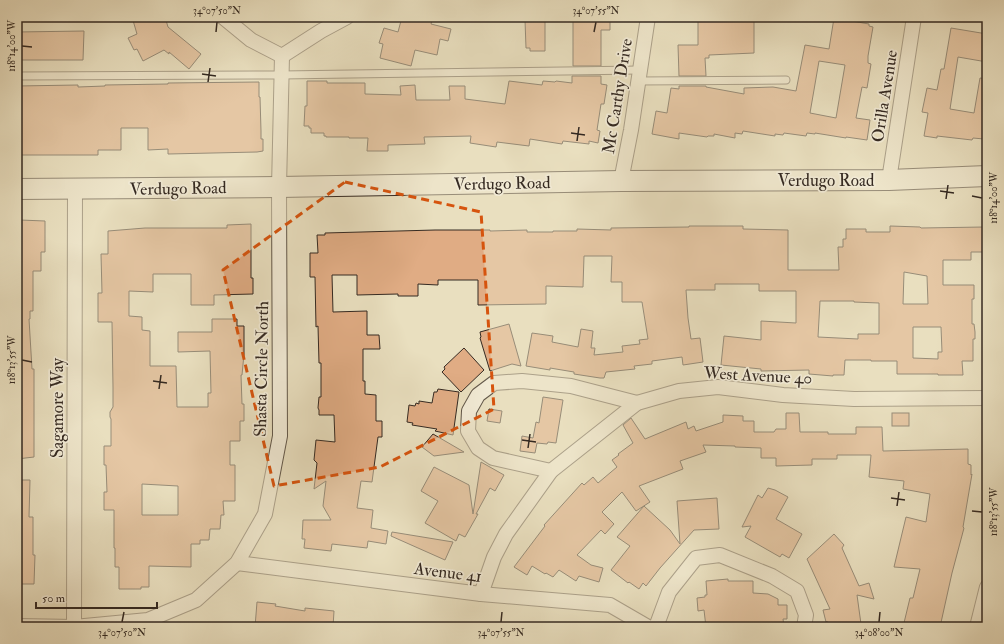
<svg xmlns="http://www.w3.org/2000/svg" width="1004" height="644" font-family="'IM FELL Double Pica',serif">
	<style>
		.building { fill: #e0ac84; stroke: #352a22; fill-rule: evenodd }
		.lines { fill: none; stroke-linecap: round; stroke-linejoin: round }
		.lane-casing { stroke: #625749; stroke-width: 9 }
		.street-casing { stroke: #625749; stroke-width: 16 }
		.secondary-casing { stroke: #352a22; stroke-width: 22 }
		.lane { stroke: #f1ead5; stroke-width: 7 }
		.street { stroke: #f1ead5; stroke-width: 14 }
		.secondary { stroke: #f1ead5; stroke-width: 20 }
		.marked { fill: none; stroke: #d6540e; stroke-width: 3; stroke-dasharray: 8 5; stroke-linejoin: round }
		.ticks { fill: none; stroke: #352a22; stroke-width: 1.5 }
		.labels { text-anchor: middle; stroke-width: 3.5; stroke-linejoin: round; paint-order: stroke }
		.street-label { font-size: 17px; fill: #352a22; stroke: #f1ead5 }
		.neatline { fill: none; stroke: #352a22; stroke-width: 1.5 }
		.ticks-label { font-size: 10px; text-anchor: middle; fill: #352a22 }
	</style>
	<rect width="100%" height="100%" fill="#e9dfbf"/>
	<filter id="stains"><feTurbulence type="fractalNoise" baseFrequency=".005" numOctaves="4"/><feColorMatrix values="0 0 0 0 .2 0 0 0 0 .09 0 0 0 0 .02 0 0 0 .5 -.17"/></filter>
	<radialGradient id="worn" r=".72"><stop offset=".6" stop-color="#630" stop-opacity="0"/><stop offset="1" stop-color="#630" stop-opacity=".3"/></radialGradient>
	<!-- building -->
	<g class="building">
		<polygon points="132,17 165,17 168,27 201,54 189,69 169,52 169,54 164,50 143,61 137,49 134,50 128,38 137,34"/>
		<polygon points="402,17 433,17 431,24 451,29 448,41 440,39 437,55 415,50 411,66 380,58 383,44 379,43 384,28 398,32"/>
		<polygon points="573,17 610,17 610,30 601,30 601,66 573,66"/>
		<polygon points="698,17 753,17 754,18 754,53 709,55 709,58 705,58 706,76 679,76 678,45 698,45"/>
		<path d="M834,18L869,24V26L873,27L868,56V63L871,64L867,88L862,87L856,118L870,120L867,140L846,137V138L815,133V134L807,133L806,136L784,133L783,135L775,134V136L743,131L742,134L735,133V138L714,134V136H708L707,137L679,133V139L652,134L656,111L667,113L671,88L679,89V86H706V87L744,94V88L773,87L796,91L805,45L829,49ZM819,61L845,65L836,118L810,113Z"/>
		<polygon points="525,20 545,20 545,51 530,51 530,48 526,48"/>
		<polygon points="951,28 987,34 987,62 958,57 950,109 974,113 980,78 987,79 987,119 984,139 973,138 972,140 937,136 937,138 924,136 928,113 922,112 927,88 937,90 941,69 944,69"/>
		<polygon points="84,31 83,60 17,60 17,32"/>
		<polygon points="572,76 601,76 601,84 607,85 604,104 601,104 597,130 600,131 598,143 589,141 589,144 563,141 562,144 530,139 529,146 497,142 496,147 470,143 471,136 424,137 425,144 388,145 388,151 367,151 368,138 349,138 349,137 326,137 326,136 324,136 324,133 311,133 311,128 309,128 309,126 304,126 305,106 307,106 307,81 327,81 327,83 365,83 365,94 401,95 400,86 415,85 416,100 450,100 449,86 465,86 465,99 505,104 509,81 542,85 543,81 555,82 556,81 572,83"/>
		<polygon points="259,82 259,97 260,97 261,131 261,139 263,139 263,151 257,152 168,154 168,149 148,150 148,128 121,128 121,150 98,150 98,155 17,155 17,86 78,85 78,87 105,86 105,85 168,84 168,83"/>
		<polygon points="20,220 45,221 45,252 41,252 41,271 33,271 33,311 30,311 30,319 29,319 32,369 34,369 34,457 17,459 17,239 20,239"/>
		<path d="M251,224V278H253V294L214,295V305H191V274H153V292L129,291V316L142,317V330L150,331V366H176L177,407H208V393H211L210,351L178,352V332H212V319H237V326H244V354L242,375H241L242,404H244V421H240V441H230V465H235V501H223L224,515H221L220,529H210L209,540H200V544H191V567L149,566V587H141V589H119V567H115V548H114V510H104V492H107L106,465H104V446H111V419L110,417V412L113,407V387L112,322H98V293H102L101,254H108V231L145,228H227V225ZM142,484L178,486V515H142Z"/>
		<path d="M689,226H743V229L788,230V270H839L838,247H843V239H846V229H866V232H890V226L920,227L921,228L984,227V248H983V252H971V260H943V285H974V299H972V324H974L975,332V339H973V361H962L963,375H938V374H897V361H871V360H845L844,375H833V376L809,374V370L761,371V369L721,365L724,336L761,340V321L796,323V291H759V284H715V290H686L688,318L691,339L700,338L703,362L683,365L682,357L652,361V364L634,366L635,369L606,372L604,378H600L574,374V372L550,368V370L526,366L532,333L553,336L552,342L578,347L581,329L593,331L591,348H595L594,355L623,352L622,346L640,344L639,340L648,339L642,302H622V282H611L612,256H584L583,287L546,286V304L478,305V280H438V285L418,284V296H398V294L357,295V275H332L333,312L367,311V335H379L380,349H363V381H365V394L376,395V421H382V437H378L372,482L361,481L357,508L373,510L371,528L388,531L386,544L368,541L367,548L332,544L331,551L304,548L305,539H302L303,520H331L323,506L326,481L314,489L317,463L314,460L316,440L335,442L334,415H319V410L318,408L319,397H321V363H319L318,326L316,327L315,277H310V253H318L317,235H325V233L435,230H490V231L527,230V232H553V231H577V229L611,230V228L689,227ZM904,272L927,276L928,304H903ZM820,301H854V302L879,303V334H858V339L818,337ZM913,327H941L942,352H938V359L913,358Z"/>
		<polygon points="509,324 521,366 512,364 490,371 480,338 481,337 480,332"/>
		<polygon points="464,348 484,370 461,392 442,372 445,369 444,367"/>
		<polygon points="438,389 459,392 453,435 435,431 437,429 412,425 413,423 407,422 409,405 415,406 416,403 419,404 419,401 432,403 434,392 437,392"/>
		<polygon points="543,397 563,400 556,443 548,442 547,444 537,443 535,453 520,451 522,436 533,438 536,422 539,423"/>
		<polygon points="489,409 502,411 500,423 487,421"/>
		<polygon points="786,413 799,413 800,432 828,432 828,434 856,434 856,427 882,427 883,451 968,449 968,464 971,465 971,475 972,474 963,527 964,528 952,573 940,627 903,627 910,598 913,598 920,569 894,567 906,517 926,522 930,494 903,489 904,481 869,477 871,455 837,455 837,459 812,459 812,465 776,466 776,458 761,458 761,448 735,447 735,446 703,445 706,452 680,461 683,469 639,486 650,502 636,511 622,492 602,512 614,524 605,534 601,530 577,555 591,565 603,568 599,582 579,576 576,581 559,570 553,577 546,573 545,574 532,566 527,575 514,567 545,526 544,525 582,483 584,485 593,477 598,483 617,467 612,460 619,455 618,454 633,443 623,425 631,418 645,439 686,422 688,429 694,426 696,431 723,422 723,415 743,416 743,421 754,421 754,432 774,432 776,429 786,429"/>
		<rect x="892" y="413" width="17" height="13"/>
		<polygon points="433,434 464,452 434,456 422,447"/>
		<polygon points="481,462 504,475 495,491 490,488 476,514 478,514 465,537 459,534 456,541 425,523 438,501 421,491 434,467 469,485 473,514"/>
		<polygon points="17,480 30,480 29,517 33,517 33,555 35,555 34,584 17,584"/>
		<polygon points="768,488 775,490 788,497 776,519 802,534 789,558 782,554 780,557 745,537 751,526 742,527 758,495 762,498"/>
		<polygon points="717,498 719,529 694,530 660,568 646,586 643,583 639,589 629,582 628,583 611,570 630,546 617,537 644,506 670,530 680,544 677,501"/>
		<polygon points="392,532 453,542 445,560 391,536"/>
		<polygon points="834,534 844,545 842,548 859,586 869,583 874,599 857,595 861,624 845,626 844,624 828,626 827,621 826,622 823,610 830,609 807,559"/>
		<polygon points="728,579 728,581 753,581 753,593 768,594 778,599 778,605 787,605 787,619 783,619 784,627 706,627 704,610 698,611 697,598 705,597 705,595 707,595 706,581"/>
		<polygon points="257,602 276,604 275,606 305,611 305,608 334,611 333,627 255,627"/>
	</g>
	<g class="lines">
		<defs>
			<g id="lane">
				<polyline points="17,76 281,75 640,70"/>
				<polyline points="638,81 786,80"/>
			</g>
			<g id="street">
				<polyline points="223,17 251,40 282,56"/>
				<polyline points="282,56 321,31 347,17"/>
				<polyline points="889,180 914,17"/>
				<polyline points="621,181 631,130 648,17"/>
				<polyline points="551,471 493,458 478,448 468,431 469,411 478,395 494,383 522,381 571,386 637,403"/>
				<polyline points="237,563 481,594 610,605 648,627"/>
				<polyline points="481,594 494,557 506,534 551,471 637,403 679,391 718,387 783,395 854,399 987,398"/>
				<polyline points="17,626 74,627 148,620 196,600 237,563 265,514 280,436 279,187 282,56"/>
				<polyline points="74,627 75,189"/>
				<polyline points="656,627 669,592 696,558 720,555 772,576 797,591 806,615 804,627"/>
				<polyline points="977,627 987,587"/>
			</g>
			<polyline id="secondary" points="17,189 279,187 621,181 889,180 987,176"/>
		</defs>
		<!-- lane casing -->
		<use href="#lane" class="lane-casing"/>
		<!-- street casing -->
		<use href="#street" class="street-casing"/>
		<!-- secondary casing -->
		<use href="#secondary" class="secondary-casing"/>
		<!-- lane -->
		<use href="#lane" class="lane"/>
		<!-- street -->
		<use href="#street" class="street"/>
		<!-- secondary -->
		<use href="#secondary" class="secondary"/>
	</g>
	<!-- marked area -->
	<path d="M0 0H1004V644H0ZM345,182L481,212L494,409L380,467L274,486L223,270Z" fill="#e9dfbf" fill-opacity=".55" fill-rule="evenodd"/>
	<path class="marked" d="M345,182L481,212L494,409L380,467L274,486L223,270Z"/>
	<!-- ticks -->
	<path class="ticks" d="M216,32L217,22M594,32L596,22M22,46L32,47M202,74L216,76M208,82L210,68M571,133L585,135M577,141L579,127M940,191L954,193M972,196L982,198M946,199L948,185M22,360L32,362M153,381L167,383M159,389L161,375M522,440L536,442M528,448L530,434M891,498L905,500M897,506L899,492M972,511L982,512M122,622L124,612M501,622L502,612M879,622L880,612"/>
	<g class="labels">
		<!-- street labels -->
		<g class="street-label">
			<text transform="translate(617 96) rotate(-81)" y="6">Mc Carthy Drive</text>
			<text transform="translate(884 96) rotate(-81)" y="6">Orilla Avenue</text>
			<text x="826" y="186">Verdugo Road</text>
			<text transform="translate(502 183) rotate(-1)" y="6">Verdugo Road</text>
			<text transform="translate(178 188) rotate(-1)" y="6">Verdugo Road</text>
			<text transform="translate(261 369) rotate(-89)" y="6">Shasta Circle North</text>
			<text transform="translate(758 375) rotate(3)" y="6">West Avenue 40</text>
			<text transform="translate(57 408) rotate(-90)" y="6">Sagamore Way</text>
			<text transform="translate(448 572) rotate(7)" y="6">Avenue 41</text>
		</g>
	</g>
	<!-- margin -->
	<rect width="1004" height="644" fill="none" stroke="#e9dfbf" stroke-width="44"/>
	<!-- scale -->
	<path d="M36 602v6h121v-6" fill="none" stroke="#352a22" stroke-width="2"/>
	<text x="42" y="602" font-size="12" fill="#352a22" stroke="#f1ead5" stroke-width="3" paint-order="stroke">50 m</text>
	<rect x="22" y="22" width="960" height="600" class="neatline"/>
	<g class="ticks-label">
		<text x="217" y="14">34°07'50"N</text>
		<text x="596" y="14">34°07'55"N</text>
		<text transform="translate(11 46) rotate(-90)" y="4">118°14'00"W</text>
		<text transform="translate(993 198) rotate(-90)" y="4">118°14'00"W</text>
		<text transform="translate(11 360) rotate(-90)" y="4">118°13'55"W</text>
		<text transform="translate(993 512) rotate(-90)" y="4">118°13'55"W</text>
		<text x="122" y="636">34°07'50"N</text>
		<text x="501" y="636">34°07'55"N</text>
		<text x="879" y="636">34°08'00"N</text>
	</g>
	<rect width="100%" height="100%" filter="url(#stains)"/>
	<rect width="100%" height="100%" fill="url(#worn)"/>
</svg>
